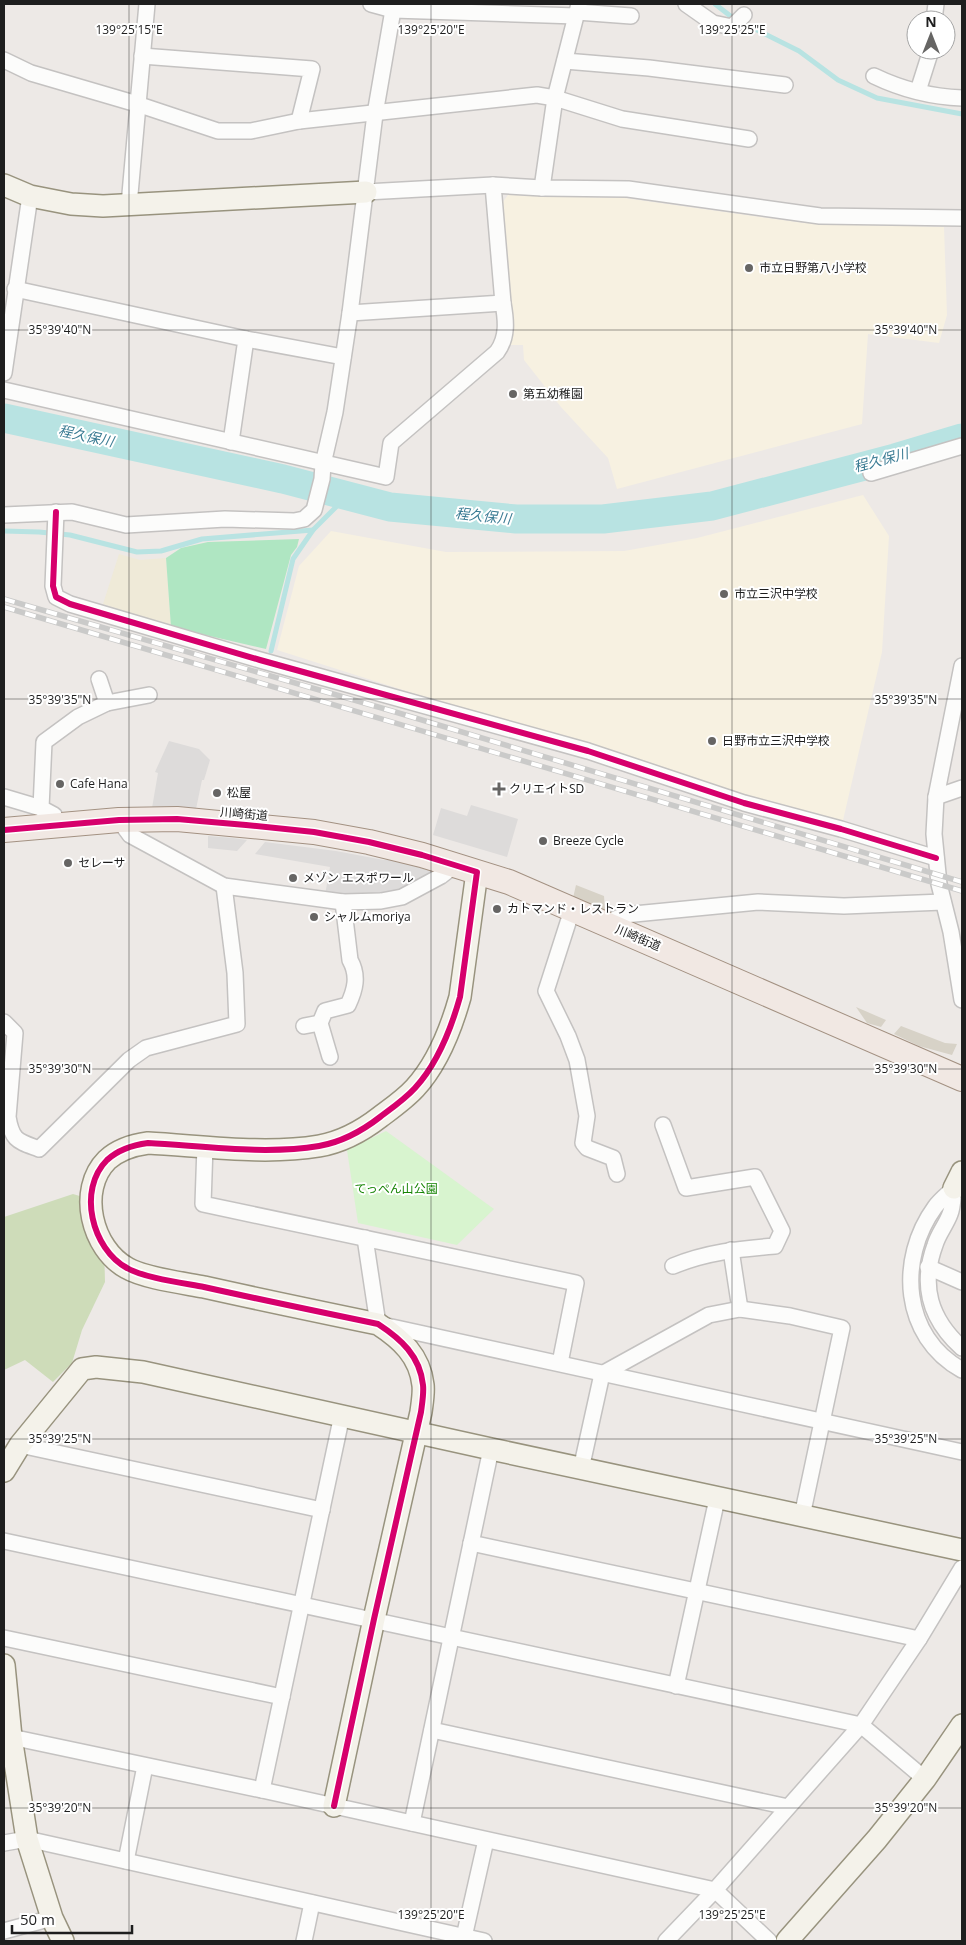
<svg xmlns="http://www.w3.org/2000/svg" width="966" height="1945" font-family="'Open Sans','Noto Sans JP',sans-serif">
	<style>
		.education { fill: #f7f1e1 }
		.construction { fill: #d7d2c7 }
		.farmland { fill: #efead8 }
		.forest { fill: #cedcb9 }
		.park { fill: #d8f4cf }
		.pitch { fill: #afe6c2 }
		.parking { fill: #dddbda }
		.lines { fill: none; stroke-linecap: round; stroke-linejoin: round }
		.stream { stroke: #b8e3e2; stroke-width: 5 }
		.river { stroke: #b8e3e2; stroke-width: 29 }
		.street-casing { stroke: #c4c2c1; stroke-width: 18 }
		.secondary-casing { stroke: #98937e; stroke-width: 24 }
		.primary-casing { stroke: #a39182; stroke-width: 26 }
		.street { stroke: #fcfcfb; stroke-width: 15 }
		.secondary { stroke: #f4f2ea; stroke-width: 21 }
		.primary { stroke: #f1e8e3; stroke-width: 24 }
		.rail-casing { stroke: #cacac9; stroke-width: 5.5 }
		.rail { stroke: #fff; stroke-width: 4; stroke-dasharray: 11; stroke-linecap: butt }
		.cycleway-casing { stroke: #fff; stroke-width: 9 }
		.cycleway { stroke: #d6006c; stroke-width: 6 }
		.ticks { fill: none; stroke: #1e1e1e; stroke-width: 1; stroke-opacity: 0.45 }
		.poi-dot { fill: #666564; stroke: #fff; stroke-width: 2 }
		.labels { text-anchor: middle; stroke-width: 4; stroke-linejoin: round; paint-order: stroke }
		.poi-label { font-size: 12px; fill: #1e1e1e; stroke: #fff; text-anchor: start }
		.street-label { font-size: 12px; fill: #1e1e1e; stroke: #fff }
		.park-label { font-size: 12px; fill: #168404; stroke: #fff }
		.water-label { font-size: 14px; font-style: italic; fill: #3a7b93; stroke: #fff }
		.ticks-label { font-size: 12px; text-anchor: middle; fill: #1e1e1e; stroke: #fff; stroke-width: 4; stroke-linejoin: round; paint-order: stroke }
	</style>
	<rect width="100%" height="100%" fill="#ede9e6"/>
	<!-- education -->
	<g class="education">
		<polygon points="508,195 624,198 804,223 944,227 947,315 939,343 868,334 862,424 617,489 608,458 561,407 524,360 523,345 508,345 502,203"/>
		<polygon points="863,495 889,536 882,652 841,829 277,650 299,566 331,531 446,552 624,551 697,538"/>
	</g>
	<!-- construction -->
	<g class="construction">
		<polygon points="576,885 604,896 605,910 577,898 573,898"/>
		<polygon points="856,1007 886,1020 881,1027 867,1023"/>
		<polygon points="901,1026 945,1043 957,1044 952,1055 919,1046 894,1034"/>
	</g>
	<!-- farmland -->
	<polygon class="farmland" points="119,554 140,560 166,558 171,627 103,604"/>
	<!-- forest -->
	<polygon class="forest" points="73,1194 103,1203 105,1282 82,1330 72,1363 53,1382 25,1360 4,1370 4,1217"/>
	<!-- park -->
	<polygon class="park" points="386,1131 494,1209 457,1245 358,1223 347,1150"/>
	<!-- pitch -->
	<polygon class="pitch" points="299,539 297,547 291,555 266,649 171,627 166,558 181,548 208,542"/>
	<!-- parking -->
	<g class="parking">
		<polygon points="169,741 199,749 210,760 204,780 202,780 196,809 152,808 158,773 155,772"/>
		<polygon points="471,805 518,819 507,857 433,835 441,808 467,816"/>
		<polygon points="208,836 233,838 247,840 237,851 208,848"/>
		<polygon points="265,842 336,851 384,860 399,860 434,872 400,893 325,895 330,867 255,854"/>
	</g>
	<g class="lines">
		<!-- stream -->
		<g class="stream">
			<polyline points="715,4 733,18 799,51 838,80 877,98 962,114"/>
			<polyline points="4,531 39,532 70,535 137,552 161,551 202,539 313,530 339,504 345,495"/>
			<polyline points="271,651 293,559 313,530"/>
		</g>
		<!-- river -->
		<polyline class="river" points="4,418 283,479 390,507 516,519 603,519 712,506 895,458 962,438"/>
		<defs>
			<g id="street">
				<polyline points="371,4 393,10 576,16"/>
				<polyline points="686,4 713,23 732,27 744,15"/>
				<polyline points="577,12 631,16"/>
				<polyline points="934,20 936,4"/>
				<polyline points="142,56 312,69 299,121"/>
				<polyline points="4,60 31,73 137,104 218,131 251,131 299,121 537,95 555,98 622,119 749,139"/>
				<polyline points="565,61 649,68 785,85"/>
				<path d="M874,76C901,89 933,97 962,98"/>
				<polyline points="918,91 931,50"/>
				<polyline points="542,188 555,98 579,4"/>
				<polyline points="366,192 493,185 542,188 628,189 820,216 962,218"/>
				<polyline points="129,205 147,4"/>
				<polyline points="15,289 246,339 231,442"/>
				<polyline points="350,313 503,303 493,185"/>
				<polyline points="246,339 343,357"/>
				<polyline points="4,373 30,196"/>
				<path d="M4,390L386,477L391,443L497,352C508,337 506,320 503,303"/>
				<polyline points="871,473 962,446"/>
				<polyline points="56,512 53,586 56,597 70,604 260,660 588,751 744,803 841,829 936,858"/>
				<polyline points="4,515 72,512 126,525 225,519 294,521 304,519 314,510 322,479 323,464 335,412 350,313 375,114 393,10"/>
				<polyline points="962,666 936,797 934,834 939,884 951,932 962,1000"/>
				<polyline points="99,679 107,703"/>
				<polyline points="4,797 41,808"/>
				<polyline points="936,797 962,788"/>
				<polyline points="119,820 130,835 224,886 343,902 381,901 402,897 441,876 455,865"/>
				<polyline points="56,825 54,815 41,808 44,742 78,717 107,703 149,695"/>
				<polyline points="572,910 546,991 568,1036 577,1060 587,1116 583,1143 587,1148 613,1158 617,1174"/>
				<polyline points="604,924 624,915 758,902 844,906 943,902"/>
				<path d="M4,1022L15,1033L8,1117C12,1141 18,1141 39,1149L129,1060L146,1048L237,1024L235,973L224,886"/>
				<polyline points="304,1026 320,1023"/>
				<path d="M330,1057L320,1023L325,1011L348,1005C355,990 359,976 350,960L343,902"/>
				<path d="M663,1125L686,1188L755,1177L782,1231L775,1246C739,1249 707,1252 673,1266"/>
				<polyline points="205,1146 203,1204 576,1283 560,1363"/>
				<path d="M954,1188C948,1194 940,1200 935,1207C897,1259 902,1337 962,1370"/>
				<path d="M954,1188C953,1196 953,1207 950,1214C946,1225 938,1234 935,1245C920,1286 930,1319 962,1348"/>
				<polyline points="365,1238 378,1324 962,1452"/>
				<polyline points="731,1250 740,1309"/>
				<polyline points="928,1267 962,1282"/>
				<polyline points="20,1445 322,1510"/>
				<polyline points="581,1469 602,1374 709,1315 740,1309 790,1316 842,1328 802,1516"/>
				<polyline points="4,1541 861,1725 925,1779"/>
				<polyline points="471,1543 919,1639"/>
				<polyline points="4,1638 282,1697"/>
				<polyline points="676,1686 717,1499"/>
				<polyline points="432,1730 788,1807"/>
				<polyline points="11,1737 262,1790 715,1890 769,1941"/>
				<polyline points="262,1790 342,1415"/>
				<polyline points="412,1823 491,1449"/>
				<polyline points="4,1843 27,1839 484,1941"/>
				<polyline points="126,1861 145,1766"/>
				<polyline points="4,1931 52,1918"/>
				<polyline points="464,1937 486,1840"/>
				<polyline points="304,1941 312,1903"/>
				<polyline points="666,1941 715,1890 861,1725 919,1639 962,1568"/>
			</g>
			<g id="secondary">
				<polyline points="4,185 30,196 71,204 103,206 366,192"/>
				<polyline points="954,1188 962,1172"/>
				<polyline points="4,1471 20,1445 82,1369 96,1367 143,1372 491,1449 962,1550"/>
				<polyline points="4,1665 11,1737 27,1839 52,1918 63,1941"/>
				<path d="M334,1806L374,1619L421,1412C422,1404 424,1393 423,1385C420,1356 401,1339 378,1324C320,1312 262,1300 204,1287C183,1283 144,1278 127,1268C92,1249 77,1190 107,1160C119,1149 133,1145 148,1143C203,1146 265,1155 319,1146C342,1142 362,1131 380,1117C392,1108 405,1099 415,1088C438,1063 451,1029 460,997L477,872"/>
				<polyline points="787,1941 877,1839 925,1779 962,1725"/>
			</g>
			<polyline id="primary" points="4,830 119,820 177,819 314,832 369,842 422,855 509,882 962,1079"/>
		</defs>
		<!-- street casing -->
		<use href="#street" class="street-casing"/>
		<!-- secondary casing -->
		<use href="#secondary" class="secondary-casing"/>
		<!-- primary casing -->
		<use href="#primary" class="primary-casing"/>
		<!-- street -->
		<use href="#street" class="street"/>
		<!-- secondary -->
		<use href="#secondary" class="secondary"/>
		<!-- primary -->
		<use href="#primary" class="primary"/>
		<defs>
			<g id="rail">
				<polyline points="4,599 392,711 962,882"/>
				<polyline points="4,607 962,891"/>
			</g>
		</defs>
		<!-- rail casing -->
		<use href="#rail" class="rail-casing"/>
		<!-- rail -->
		<use href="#rail" class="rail"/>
		<defs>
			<g id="cycleway">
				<polyline points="56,512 53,586 56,597 70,604 260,660 588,751 744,803 841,829 936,858"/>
				<path d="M4,830L119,820L177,819L246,825L314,832L369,842L422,855L477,872L460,997C451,1029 438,1063 415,1088C405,1099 392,1108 380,1117C362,1131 342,1142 319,1146C265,1155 203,1146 148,1143C133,1145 119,1149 107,1160C77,1190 92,1249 127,1268C144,1278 183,1283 204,1287C262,1300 320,1312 378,1324C401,1339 420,1356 423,1385C424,1393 422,1404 421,1412L374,1619L334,1806"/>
			</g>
		</defs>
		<!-- cycleway casing -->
		<use href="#cycleway" class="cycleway-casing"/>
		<!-- cycleway -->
		<use href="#cycleway" class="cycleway"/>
	</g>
	<!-- ticks -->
	<path class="ticks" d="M129,4V1941M431,4V1941M732,4V1941M4,330H962M4,699H962M4,1069H962M4,1439H962M4,1808H962"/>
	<!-- markers -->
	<g class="poi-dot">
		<circle cx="749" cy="268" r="5"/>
		<circle cx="513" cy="394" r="5"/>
		<circle cx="724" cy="594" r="5"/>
		<circle cx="712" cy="741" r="5"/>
		<circle cx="60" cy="784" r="5"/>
		<path d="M496.5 781.5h5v5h5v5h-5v5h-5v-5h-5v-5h5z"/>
		<circle cx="217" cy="793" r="5"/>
		<circle cx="543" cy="841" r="5"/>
		<circle cx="68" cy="863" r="5"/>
		<circle cx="293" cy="878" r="5"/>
		<circle cx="497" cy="909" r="5"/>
		<circle cx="314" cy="917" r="5"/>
	</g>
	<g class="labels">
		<!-- poi labels -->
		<g class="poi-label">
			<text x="759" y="272">市立日野第八小学校</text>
			<text x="523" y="398">第五幼稚園</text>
			<text x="734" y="598">市立三沢中学校</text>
			<text x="722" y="745">日野市立三沢中学校</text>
			<text x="70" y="788">Cafe Hana</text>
			<text x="509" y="793">クリエイトSD</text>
			<text x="227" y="797">松屋</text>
			<text x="553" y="845">Breeze Cycle</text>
			<text x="78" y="867">セレーサ</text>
			<text x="303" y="882">メゾン エスポワール</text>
			<text x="507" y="913">カトマンド・レストラン</text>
			<text x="324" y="921">シャルムmoriya</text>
		</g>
		<!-- street labels -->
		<g class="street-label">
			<text transform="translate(244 814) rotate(5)" y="4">川崎街道</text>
			<text transform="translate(638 938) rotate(23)" y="4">川崎街道</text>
		</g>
		<!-- park labels -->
		<g class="park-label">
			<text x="396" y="1193">てっぺん山公園</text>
		</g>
		<!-- water labels -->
		<g class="water-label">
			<text transform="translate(86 436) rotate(12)" y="5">程久保川</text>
			<text transform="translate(881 460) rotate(-15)" y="5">程久保川</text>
			<text transform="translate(483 516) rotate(6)" y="5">程久保川</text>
		</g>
	</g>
	<g class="ticks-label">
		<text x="129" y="34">139°25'15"E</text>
		<text x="431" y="34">139°25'20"E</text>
		<text x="732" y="34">139°25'25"E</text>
		<text x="60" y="334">35°39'40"N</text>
		<text x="906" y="334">35°39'40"N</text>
		<text x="60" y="704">35°39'35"N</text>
		<text x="906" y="704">35°39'35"N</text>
		<text x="60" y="1073">35°39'30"N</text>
		<text x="906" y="1073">35°39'30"N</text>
		<text x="60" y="1443">35°39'25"N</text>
		<text x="906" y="1443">35°39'25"N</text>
		<text x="60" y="1812">35°39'20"N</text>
		<text x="906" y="1812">35°39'20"N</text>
		<text x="431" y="1919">139°25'20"E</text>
		<text x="732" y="1919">139°25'25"E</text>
	</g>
	<!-- border -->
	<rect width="966" height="1945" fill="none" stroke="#1e1e1e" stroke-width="10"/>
	<!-- north arrow -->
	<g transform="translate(931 35)"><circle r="24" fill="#ffffff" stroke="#a5a5a5"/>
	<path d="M0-4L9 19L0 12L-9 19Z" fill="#666564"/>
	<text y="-8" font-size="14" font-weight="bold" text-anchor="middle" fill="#1e1e1e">N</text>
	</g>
	<!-- scale -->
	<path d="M12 1925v8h120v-8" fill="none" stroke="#1e1e1e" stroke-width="2.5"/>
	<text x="20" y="1925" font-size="15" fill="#1e1e1e" stroke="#ffffff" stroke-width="4" paint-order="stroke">50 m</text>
</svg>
